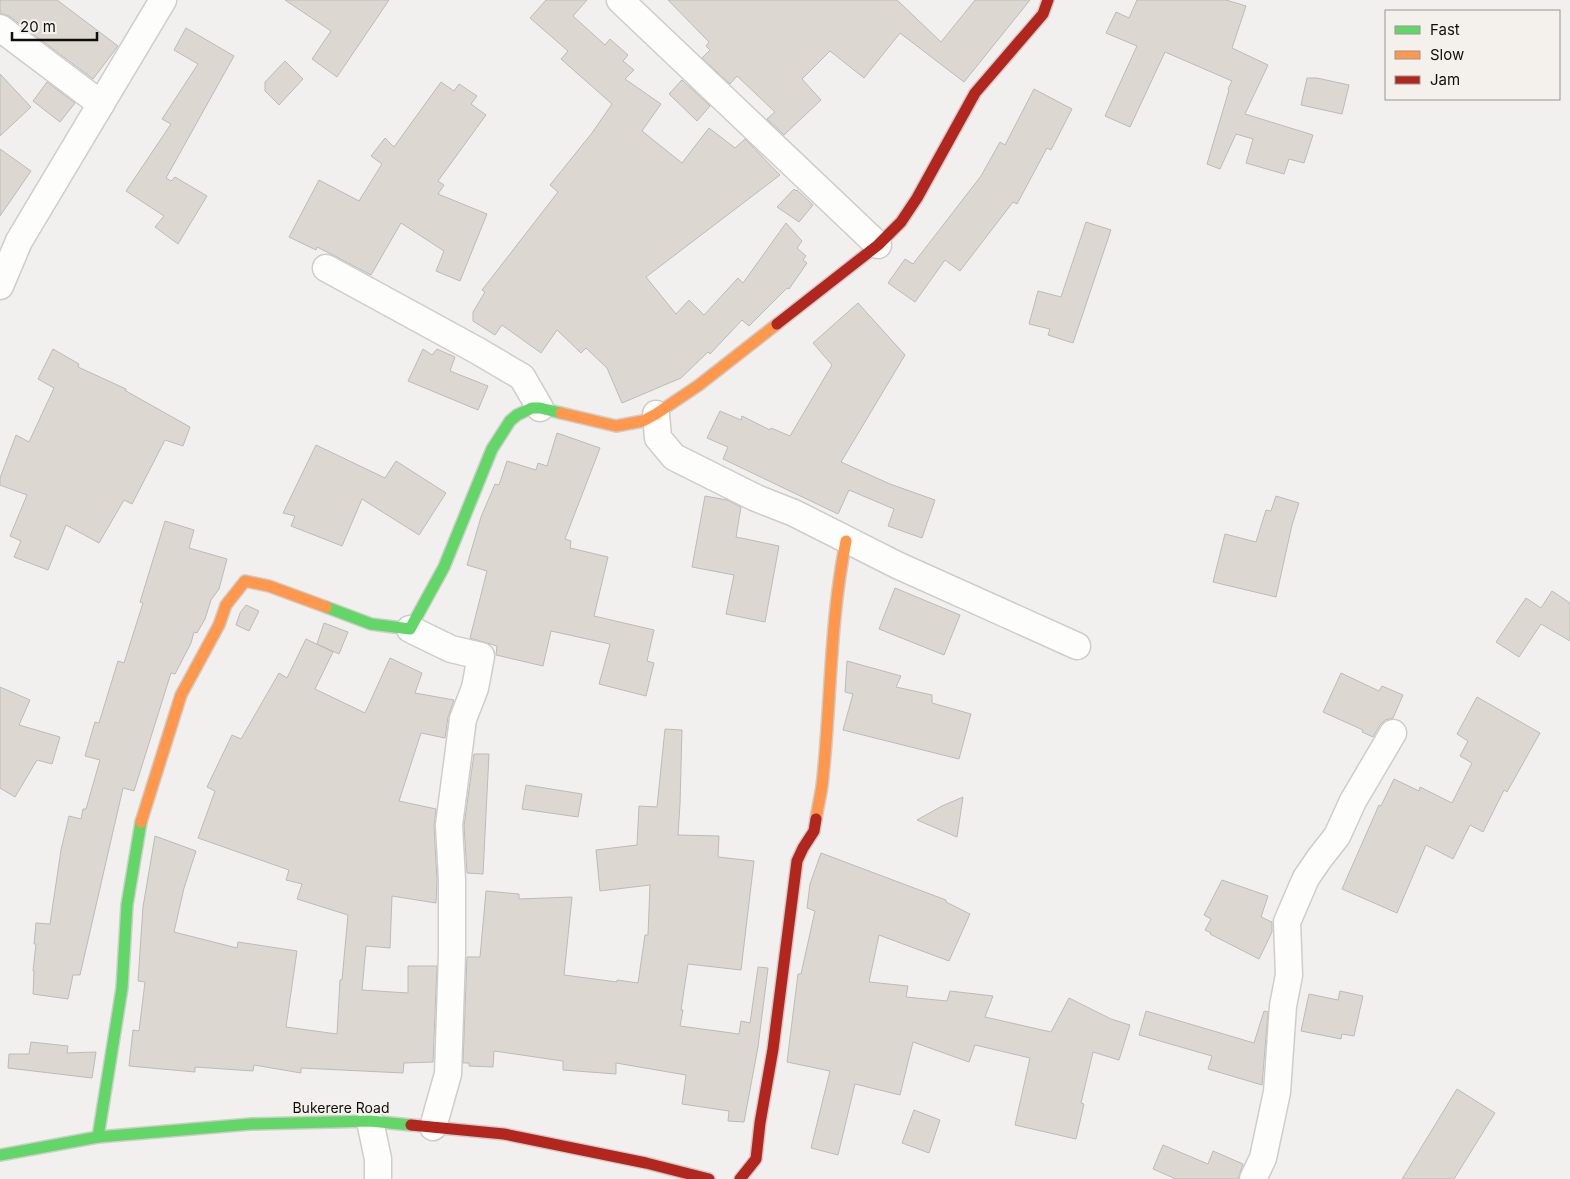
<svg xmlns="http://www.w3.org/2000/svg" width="1570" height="1179" font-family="Inter,sans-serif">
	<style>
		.building { fill: #dcd8d1; stroke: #bcbbb9 }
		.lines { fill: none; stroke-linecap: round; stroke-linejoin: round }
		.street-casing { stroke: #cecdcb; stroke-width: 29 }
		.fast-casing { stroke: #cecdcb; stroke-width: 14 }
		.slow-casing { stroke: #cecdcb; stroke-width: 14 }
		.jam-casing { stroke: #cecdcb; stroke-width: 14 }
		.street { stroke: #fdfdfc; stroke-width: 26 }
		.fast { stroke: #63d668; stroke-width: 11 }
		.slow { stroke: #ff974d; stroke-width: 11 }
		.jam { stroke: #b3261e; stroke-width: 11 }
		.labels { text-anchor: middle; stroke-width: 4; stroke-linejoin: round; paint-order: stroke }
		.street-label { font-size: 14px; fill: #0f0e0c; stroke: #f4f0ec }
	</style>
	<rect width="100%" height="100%" fill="#f2f0ee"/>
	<!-- building -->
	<g class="building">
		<polygon points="0,0 57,0 118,46 93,79 9,16 0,13"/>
		<polygon points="285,0 389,0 337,77 312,59 331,31"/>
		<polygon points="546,0 587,0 573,16 605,45 610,39 628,55 623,61 634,70 625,79 661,104 642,131 682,163 709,128 735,148 745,139 780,175 646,277 676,314 689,300 704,315 738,278 743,283 786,223 802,241 797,248 806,256 803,260 807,263 789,289 787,288 749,326 742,320 710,354 708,352 681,378 622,403 607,368 586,348 581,353 557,330 541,353 502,325 495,335 473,321 473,312 485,292 482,290 558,192 550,185 592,133 612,104 561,59 568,51 530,18"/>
		<polygon points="668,0 897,0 941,42 975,0 1030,0 964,82 900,33 864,78 830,51 802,79 821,100 784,135 767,119 775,112 737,76 730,84 702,58 710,50 706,46 709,42"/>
		<polygon points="1137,0 1226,0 1246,6 1232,48 1268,65 1245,114 1313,135 1304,163 1289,159 1284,174 1246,163 1253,139 1236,134 1220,169 1207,164 1229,90 1228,89 1232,81 1165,52 1130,127 1105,116 1137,46 1106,33 1116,12 1129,18"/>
		<polygon points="186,28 234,56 166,178 171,181 175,177 207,196 178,244 155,227 164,216 126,191 171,124 162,119 198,64 174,50"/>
		<polygon points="285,61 303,79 279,105 265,91 265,82"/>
		<polygon points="0,74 31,107 0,136"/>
		<polygon points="1307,78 1317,78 1349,85 1342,114 1301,105"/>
		<polygon points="682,80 710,106 697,121 669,94"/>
		<polygon points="47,82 75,103 60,122 33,101"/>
		<polygon points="441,82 454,91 459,84 477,96 471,104 486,115 438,181 444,185 438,194 487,214 460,281 436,271 444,251 401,223 371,275 333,255 317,247 316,250 289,237 319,180 359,201 382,164 371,156 385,138 394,147"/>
		<polygon points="1034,89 1072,109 1051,150 1047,148 1017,204 1013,202 960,271 945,260 915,302 888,283 905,259 913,264 981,176 1000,142 1005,145"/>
		<polygon points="0,149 31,171 0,216"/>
		<polygon points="794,189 796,191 797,190 813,205 799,222 777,207"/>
		<polygon points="1086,222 1111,230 1073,343 1048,335 1050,329 1029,324 1038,291 1061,297"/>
		<polygon points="858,303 905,355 841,462 890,484 935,500 922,538 888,526 894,509 849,490 838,514 723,459 728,447 707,438 720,411 741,420 742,416 770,430 771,428 790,436 832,365 813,343"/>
		<polygon points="53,349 79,364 78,367 126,389 126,391 190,427 183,446 165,440 132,504 124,500 99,543 66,525 48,570 14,557 21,541 10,536 27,495 0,485 0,478 16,435 29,442 54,388 38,379"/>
		<polygon points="423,349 432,355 437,349 455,357 450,371 488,386 478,410 408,381"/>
		<polygon points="557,433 600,448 565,539 571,541 570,548 608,557 594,616 654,630 647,661 654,663 646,696 599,684 610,644 551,631 543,666 496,655 497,646 470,638 487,571 467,565 481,517 495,484 499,485 507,461 536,470 538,463 547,466"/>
		<polygon points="316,445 385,478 396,461 446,493 419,535 362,499 342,546 291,526 295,516 283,513"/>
		<polygon points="705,496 727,500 741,507 736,537 779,546 765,622 726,614 734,575 692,567"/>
		<polygon points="1276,496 1299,503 1292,525 1276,597 1213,582 1225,534 1256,542 1266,510 1271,511"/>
		<polygon points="165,521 194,530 189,548 227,559 219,589 211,600 205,619 197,633 194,632 191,643 175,674 171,673 134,791 123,788 80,975 73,975 68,999 33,994 34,971 33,971 36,944 34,944 36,923 50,924 61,850 69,816 81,819 83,809 86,809 100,760 85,756 95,722 99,723 118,661 124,663 143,603 140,602"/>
		<polygon points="895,588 960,615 944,655 879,629"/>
		<polygon points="1552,591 1570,603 1570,641 1541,624 1519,657 1496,642 1526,598 1541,608"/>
		<polygon points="246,605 259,611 249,631 236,625 240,613"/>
		<polygon points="324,623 348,632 339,654 317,644"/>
		<polygon points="306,639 333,652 315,689 365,713 390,658 422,673 415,693 454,700 448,717 445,738 421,733 399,801 436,809 434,826 437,880 436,903 392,896 390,948 366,946 362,990 408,993 408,966 437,966 433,1062 404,1063 403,1073 301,1068 301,1073 254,1065 253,1071 195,1067 195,1072 129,1066 133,1030 139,1031 145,982 138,981 143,907 155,836 196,851 184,888 174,932 237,948 238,942 297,951 286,1027 337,1034 340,980 342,980 348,915 297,899 302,884 286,880 289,870 198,838 215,791 207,787 232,735 241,739 279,673 287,678"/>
		<polygon points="847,661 901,676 896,687 932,695 932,703 971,714 959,759 843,730 853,694 845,692"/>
		<polygon points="1341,673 1379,691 1382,686 1403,695 1393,718 1385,720 1380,725 1373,737 1362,732 1363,730 1323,712"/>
		<polygon points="0,687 30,700 19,725 60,737 52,764 37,760 15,797 0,788"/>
		<polygon points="1477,697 1540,733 1507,792 1504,790 1483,832 1470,825 1453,859 1426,845 1397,913 1342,889 1379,805 1381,806 1394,779 1419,791 1420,787 1452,803 1472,763 1460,756 1468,741 1457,734"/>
		<polygon points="665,729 682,730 680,804 678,835 719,836 718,857 754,861 741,970 688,964 681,1010 683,1010 680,1026 739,1034 741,1021 750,1023 758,967 768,968 758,1047 744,1122 728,1121 729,1111 682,1104 686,1075 616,1063 616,1074 563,1070 563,1061 494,1051 493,1067 469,1066 469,1063 463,1063 467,957 480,957 486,891 519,894 519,899 572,897 564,975 617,982 617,980 638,983 645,935 648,935 650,885 600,891 596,850 637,845 639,806 657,807"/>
		<polygon points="474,754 489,754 483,874 467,873 464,826"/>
		<polygon points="526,785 582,794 578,817 522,809"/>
		<polygon points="963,797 957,837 917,820 942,806"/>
		<polygon points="821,853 946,900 946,902 970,914 949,961 879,935 869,982 908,986 906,997 947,1001 950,991 993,996 985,1017 1051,1032 1069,998 1111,1019 1130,1025 1119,1060 1093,1052 1081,1103 1084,1104 1076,1139 1015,1125 1030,1058 975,1045 969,1062 913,1042 900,1095 855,1084 838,1155 811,1148 830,1071 787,1062 798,974 801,974 815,911 807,908 810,884"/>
		<polygon points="1222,880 1268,896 1261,917 1272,922 1272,932 1259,959 1210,934 1211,933 1205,930 1211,919 1204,915"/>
		<polygon points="1340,991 1363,996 1354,1036 1342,1034 1341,1039 1301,1031 1309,994 1338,1000"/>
		<polygon points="1146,1011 1254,1043 1264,1011 1268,1012 1262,1085 1208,1069 1212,1056 1139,1035"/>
		<polygon points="31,1042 68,1046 67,1053 96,1052 92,1078 8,1068 9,1054 29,1054"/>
		<polygon points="1457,1089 1495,1113 1454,1179 1402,1179"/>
		<polygon points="914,1110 940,1120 929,1153 902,1143"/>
		<polygon points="1163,1145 1208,1164 1213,1151 1243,1164 1238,1179 1176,1179 1153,1169"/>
	</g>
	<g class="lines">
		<defs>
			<g id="street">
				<polyline points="620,0 878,245"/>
				<polyline points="0,28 101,104"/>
				<polyline points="326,268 478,351 522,377 540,408"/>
				<polyline points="0,286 19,241 163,0"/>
				<polyline points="656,414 658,438 674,457 756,498 794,513 897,565 1077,646"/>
				<polyline points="410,629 451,649 481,656 475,688 463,719 449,825 452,880 452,954 448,1074 433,1127"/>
				<polyline points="370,1121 378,1159 378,1179"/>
				<polyline points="1253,1179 1263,1158 1277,1092 1283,1006 1289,975 1287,922 1306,878 1319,859 1337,836 1353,801 1393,733"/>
			</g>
			<g id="fast">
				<polyline points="326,607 371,624 410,629 444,567 492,449 510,421 517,415 532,408 540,408 561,413"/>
				<polyline points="98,1137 122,988 127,905 141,822"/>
				<polyline points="0,1155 98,1137 251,1124 370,1121 411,1125"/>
			</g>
			<g id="slow">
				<polyline points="561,413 616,426 643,421 656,414 699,385 777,324"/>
				<path d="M816,819C818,805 822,791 823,777C831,699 830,619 846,541"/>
				<polyline points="141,822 181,695 219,625 226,605 245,581 269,586 326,607"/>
			</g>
			<g id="jam">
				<polyline points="777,324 878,245 901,222 917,198 975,93 1043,14 1048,0"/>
				<polyline points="411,1125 504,1134 646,1163 709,1179"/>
				<polyline points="740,1179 756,1159 760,1123 773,1049 797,861 803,848 814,831 816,819"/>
			</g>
		</defs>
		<!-- street casing -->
		<use href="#street" class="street-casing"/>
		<!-- fast casing -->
		<use href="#fast" class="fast-casing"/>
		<!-- slow casing -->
		<use href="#slow" class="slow-casing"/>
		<!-- jam casing -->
		<use href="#jam" class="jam-casing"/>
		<!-- street -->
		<use href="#street" class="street"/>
		<!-- fast -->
		<use href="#fast" class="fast"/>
		<!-- slow -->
		<use href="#slow" class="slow"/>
		<!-- jam -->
		<use href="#jam" class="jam"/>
	</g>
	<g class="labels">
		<!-- street labels -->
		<g class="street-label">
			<text x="341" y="1113">Bukerere Road</text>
		</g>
	</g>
	<!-- legend -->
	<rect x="1385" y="10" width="175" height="90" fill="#f4f0ec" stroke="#989692"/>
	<rect x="1395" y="26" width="25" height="8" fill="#63d668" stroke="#989692"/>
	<text x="1430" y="35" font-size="15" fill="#0f0e0c">Fast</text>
	<rect x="1395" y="51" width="25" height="8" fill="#ff974d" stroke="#989692"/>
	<text x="1430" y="60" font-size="15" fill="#0f0e0c">Slow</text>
	<rect x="1395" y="76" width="25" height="8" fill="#b3261e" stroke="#989692"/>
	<text x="1430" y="85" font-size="15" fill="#0f0e0c">Jam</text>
	<!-- scale -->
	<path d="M12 32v8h85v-8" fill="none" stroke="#0f0e0c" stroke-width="2.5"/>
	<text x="20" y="32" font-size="15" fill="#0f0e0c" stroke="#f4f0ec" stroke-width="4" paint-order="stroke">20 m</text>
</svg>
